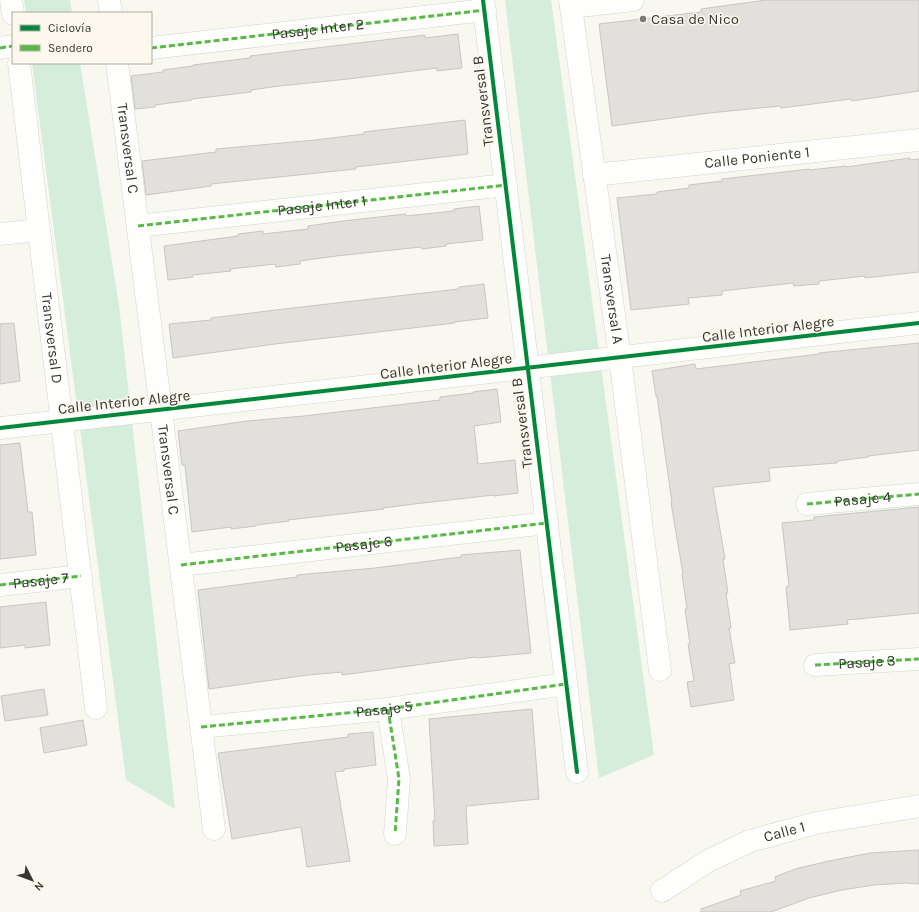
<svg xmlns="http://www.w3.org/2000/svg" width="919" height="912" font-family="Karla,sans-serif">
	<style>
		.green { fill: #d5eedc }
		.building { fill: #e2e0dc; stroke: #c8c5c2 }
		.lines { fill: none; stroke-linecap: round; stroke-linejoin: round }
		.minor-casing { stroke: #d4d3ce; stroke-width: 23 }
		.minor { stroke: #fefefd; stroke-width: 22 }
		.quiet { stroke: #58b947; stroke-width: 3; stroke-dasharray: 6 3; stroke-linecap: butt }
		.cycleway-casing { stroke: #fcf8ed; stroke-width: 6 }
		.cycleway { stroke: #00873e; stroke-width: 4 }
		.poi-dot { fill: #7b7974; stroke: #fcf8ed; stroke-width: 1.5 }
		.labels { text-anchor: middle; stroke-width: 3; stroke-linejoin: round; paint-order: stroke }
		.poi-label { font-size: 15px; fill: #373531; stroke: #fcf8ed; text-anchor: start }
		.street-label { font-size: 15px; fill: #373531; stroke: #fcf8ed }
	</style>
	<rect width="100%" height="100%" fill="#f8f7f0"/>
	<!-- green -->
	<g class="green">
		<polygon points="24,0 70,0 72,13 26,13"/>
		<polygon points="505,0 551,0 654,755 599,778"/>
		<polygon points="32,63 80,63 119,305 175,809 126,780"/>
	</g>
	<!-- building -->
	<g class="building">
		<polygon points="766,0 919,0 919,91 852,101 851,99 781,108 780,106 709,113 612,126 599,24 701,12 701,9"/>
		<polygon points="458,34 462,68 437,71 437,68 348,79 279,86 251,90 251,92 192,99 192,100 155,105 155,107 135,109 131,76 163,72 163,70 193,66 193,65 250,58 250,56 425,35 425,38"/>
		<polygon points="465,120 468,154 356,167 356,169 211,184 211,186 146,195 142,161 216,152 216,149 315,140 364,134 364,132"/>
		<polygon points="910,158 910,160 919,159 919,272 865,278 865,276 819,281 819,284 794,286 793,283 722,291 722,295 688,298 689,304 631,310 617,198 657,194 657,192 689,188 689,185 722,181 722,179 810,169 810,170 846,166 846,167"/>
		<polygon points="479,206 483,240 446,244 446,246 422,249 421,247 336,256 300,261 300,264 276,267 275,264 230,269 231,271 193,275 193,277 168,280 164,246 238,236 238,234 263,231 263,234 308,229 308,226 343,221 406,214 406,216 454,211 454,209"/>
		<polygon points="484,284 488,318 454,322 455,323 275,344 173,358 169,324 211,320 211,318 284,309 459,289 459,287"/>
		<polygon points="14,323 20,381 0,384 0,324"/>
		<polygon points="919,343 919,450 868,456 868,457 837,461 837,463 769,468 770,481 714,487 713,488 725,559 723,559 728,593 726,593 731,628 729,628 735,663 729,664 734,700 691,707 687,682 694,681 688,644 690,644 685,609 687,609 682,574 683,574 671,503 672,503 657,396 656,396 652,371 695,364 696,369 819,354 819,353"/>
		<polygon points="497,389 501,422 474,426 478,464 515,460 518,493 494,496 494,495 414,504 383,508 384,509 288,520 289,521 256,525 256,526 231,529 231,527 192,532 185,465 182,465 178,431 247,421 304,416 440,400 440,397 473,393 473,392"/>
		<polygon points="20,443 28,512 32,512 36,555 0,559 0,445"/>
		<polygon points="919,507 919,613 847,620 848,624 790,630 786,587 789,586 782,523 814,520 814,517"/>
		<polygon points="520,550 531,653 477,658 476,657 342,675 342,672 308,675 209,689 198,590 297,577 297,575 375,568 461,557 461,555"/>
		<polygon points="46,602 50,645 25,648 25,645 0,648 0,607"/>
		<polygon points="44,689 48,715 5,721 1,696"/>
		<polygon points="532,709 539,799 466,806 468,844 434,846 433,821 435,821 429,719"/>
		<polygon points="83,720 87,745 44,753 40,728"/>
		<polygon points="373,732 376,765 344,769 344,771 335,772 350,861 307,867 301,827 232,839 218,753 348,737 348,734"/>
		<polygon points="919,850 919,884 906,883 874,885 842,890 809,898 771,912 701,912 701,909 741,895 740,891 776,881 775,877 795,869 829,861 870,853"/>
	</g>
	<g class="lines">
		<defs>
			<g id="minor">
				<polyline points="11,0 13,14"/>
				<polyline points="109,0 111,13"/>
				<polyline points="483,0 577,772"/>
				<path id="s1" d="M570,0L620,358L660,670"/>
				<polyline points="571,7 633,0"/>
				<polyline points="0,48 13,46"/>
				<path id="s2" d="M151,48L485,10"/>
				<path id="s3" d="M19,63L96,708"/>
				<path id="s4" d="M117,63L214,829"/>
				<path id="s5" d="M594,175L919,140"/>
				<path id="s6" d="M138,226L506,185"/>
				<polyline points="0,234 39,230"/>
				<polyline points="0,428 919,323"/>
				<polyline points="807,504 919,494"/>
				<polyline points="181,565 547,523"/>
				<polyline points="0,585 81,576"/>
				<polyline points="815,665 919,659"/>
				<polyline points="388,709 399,779 395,834"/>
				<polyline points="201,727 388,709 566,684"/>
				<path id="s7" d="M662,891L708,861L750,841L816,823L919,806"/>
			</g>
		</defs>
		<!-- minor casing -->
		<use href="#minor" class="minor-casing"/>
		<!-- minor -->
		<use href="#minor" class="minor"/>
		<!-- quiet -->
		<g class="quiet">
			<polyline points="0,48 13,46"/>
			<polyline points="151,48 485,10"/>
			<polyline points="138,226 506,185"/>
			<path id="s8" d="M807,504L919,494"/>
			<path id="s9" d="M181,565L547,523"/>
			<path id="s10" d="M0,585L81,576"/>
			<path id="s11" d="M815,665L919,659"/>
			<polyline points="388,709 399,779 395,834"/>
			<path id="s12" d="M201,727L388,709L566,684"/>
		</g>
		<defs>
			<g id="cycleway">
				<polyline points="483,0 577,772"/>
				<polyline points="0,428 919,323"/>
			</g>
		</defs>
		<!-- cycleway casing -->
		<use href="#cycleway" class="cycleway-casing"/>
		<!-- cycleway -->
		<use href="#cycleway" class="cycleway"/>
	</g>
	<!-- markers -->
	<circle class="poi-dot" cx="643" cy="19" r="4"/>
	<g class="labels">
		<!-- poi labels -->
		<g class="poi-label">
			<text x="651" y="24">Casa de Nico</text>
		</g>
		<!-- street labels -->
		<g class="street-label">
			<text dy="5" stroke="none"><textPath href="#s2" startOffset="168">Pasaje Inter 2</textPath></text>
			<text transform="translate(483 101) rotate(-97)" y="5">Transversal B</text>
			<text dy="5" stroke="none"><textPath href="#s4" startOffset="86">Transversal C</textPath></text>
			<text dy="5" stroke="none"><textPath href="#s5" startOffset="164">Calle Poniente 1</textPath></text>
			<text dy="5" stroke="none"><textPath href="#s6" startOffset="185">Pasaje Inter 1</textPath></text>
			<text dy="5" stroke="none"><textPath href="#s1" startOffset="302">Transversal A</textPath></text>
			<text transform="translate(768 329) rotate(-7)" y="5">Calle Interior Alegre</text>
			<text dy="5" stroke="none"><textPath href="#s3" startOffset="277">Transversal D</textPath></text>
			<text transform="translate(446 366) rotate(-7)" y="5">Calle Interior Alegre</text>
			<text transform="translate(124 402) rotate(-6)" y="5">Calle Interior Alegre</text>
			<text transform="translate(522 423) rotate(-97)" y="5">Transversal B</text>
			<text dy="5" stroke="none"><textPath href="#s4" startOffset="410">Transversal C</textPath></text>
			<text dy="5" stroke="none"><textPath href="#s8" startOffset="56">Pasaje 4</textPath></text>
			<text dy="5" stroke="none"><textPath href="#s9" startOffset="184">Pasaje 6</textPath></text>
			<text dy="5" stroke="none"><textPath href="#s10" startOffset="41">Pasaje 7</textPath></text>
			<text dy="5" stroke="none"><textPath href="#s11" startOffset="52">Pasaje 3</textPath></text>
			<text dy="5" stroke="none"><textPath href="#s12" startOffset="184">Pasaje 5</textPath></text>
			<text dy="5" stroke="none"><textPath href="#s7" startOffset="137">Calle 1</textPath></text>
		</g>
	</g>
	<!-- legend -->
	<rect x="12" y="12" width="140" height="52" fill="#fcf8ed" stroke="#adaaa2"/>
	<rect x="20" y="25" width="20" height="6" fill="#00873e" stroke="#adaaa2"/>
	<text x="48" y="32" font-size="12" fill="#373531">Ciclovía</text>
	<rect x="20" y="45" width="20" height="6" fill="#58b947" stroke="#adaaa2"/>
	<text x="48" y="52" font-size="12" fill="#373531">Sendero</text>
	<!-- north arrow -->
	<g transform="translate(32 880) rotate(132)" stroke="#fcf8ed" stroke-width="3" paint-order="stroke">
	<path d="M0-3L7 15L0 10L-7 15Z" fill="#373531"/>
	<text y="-6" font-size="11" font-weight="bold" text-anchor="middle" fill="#373531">N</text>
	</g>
</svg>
